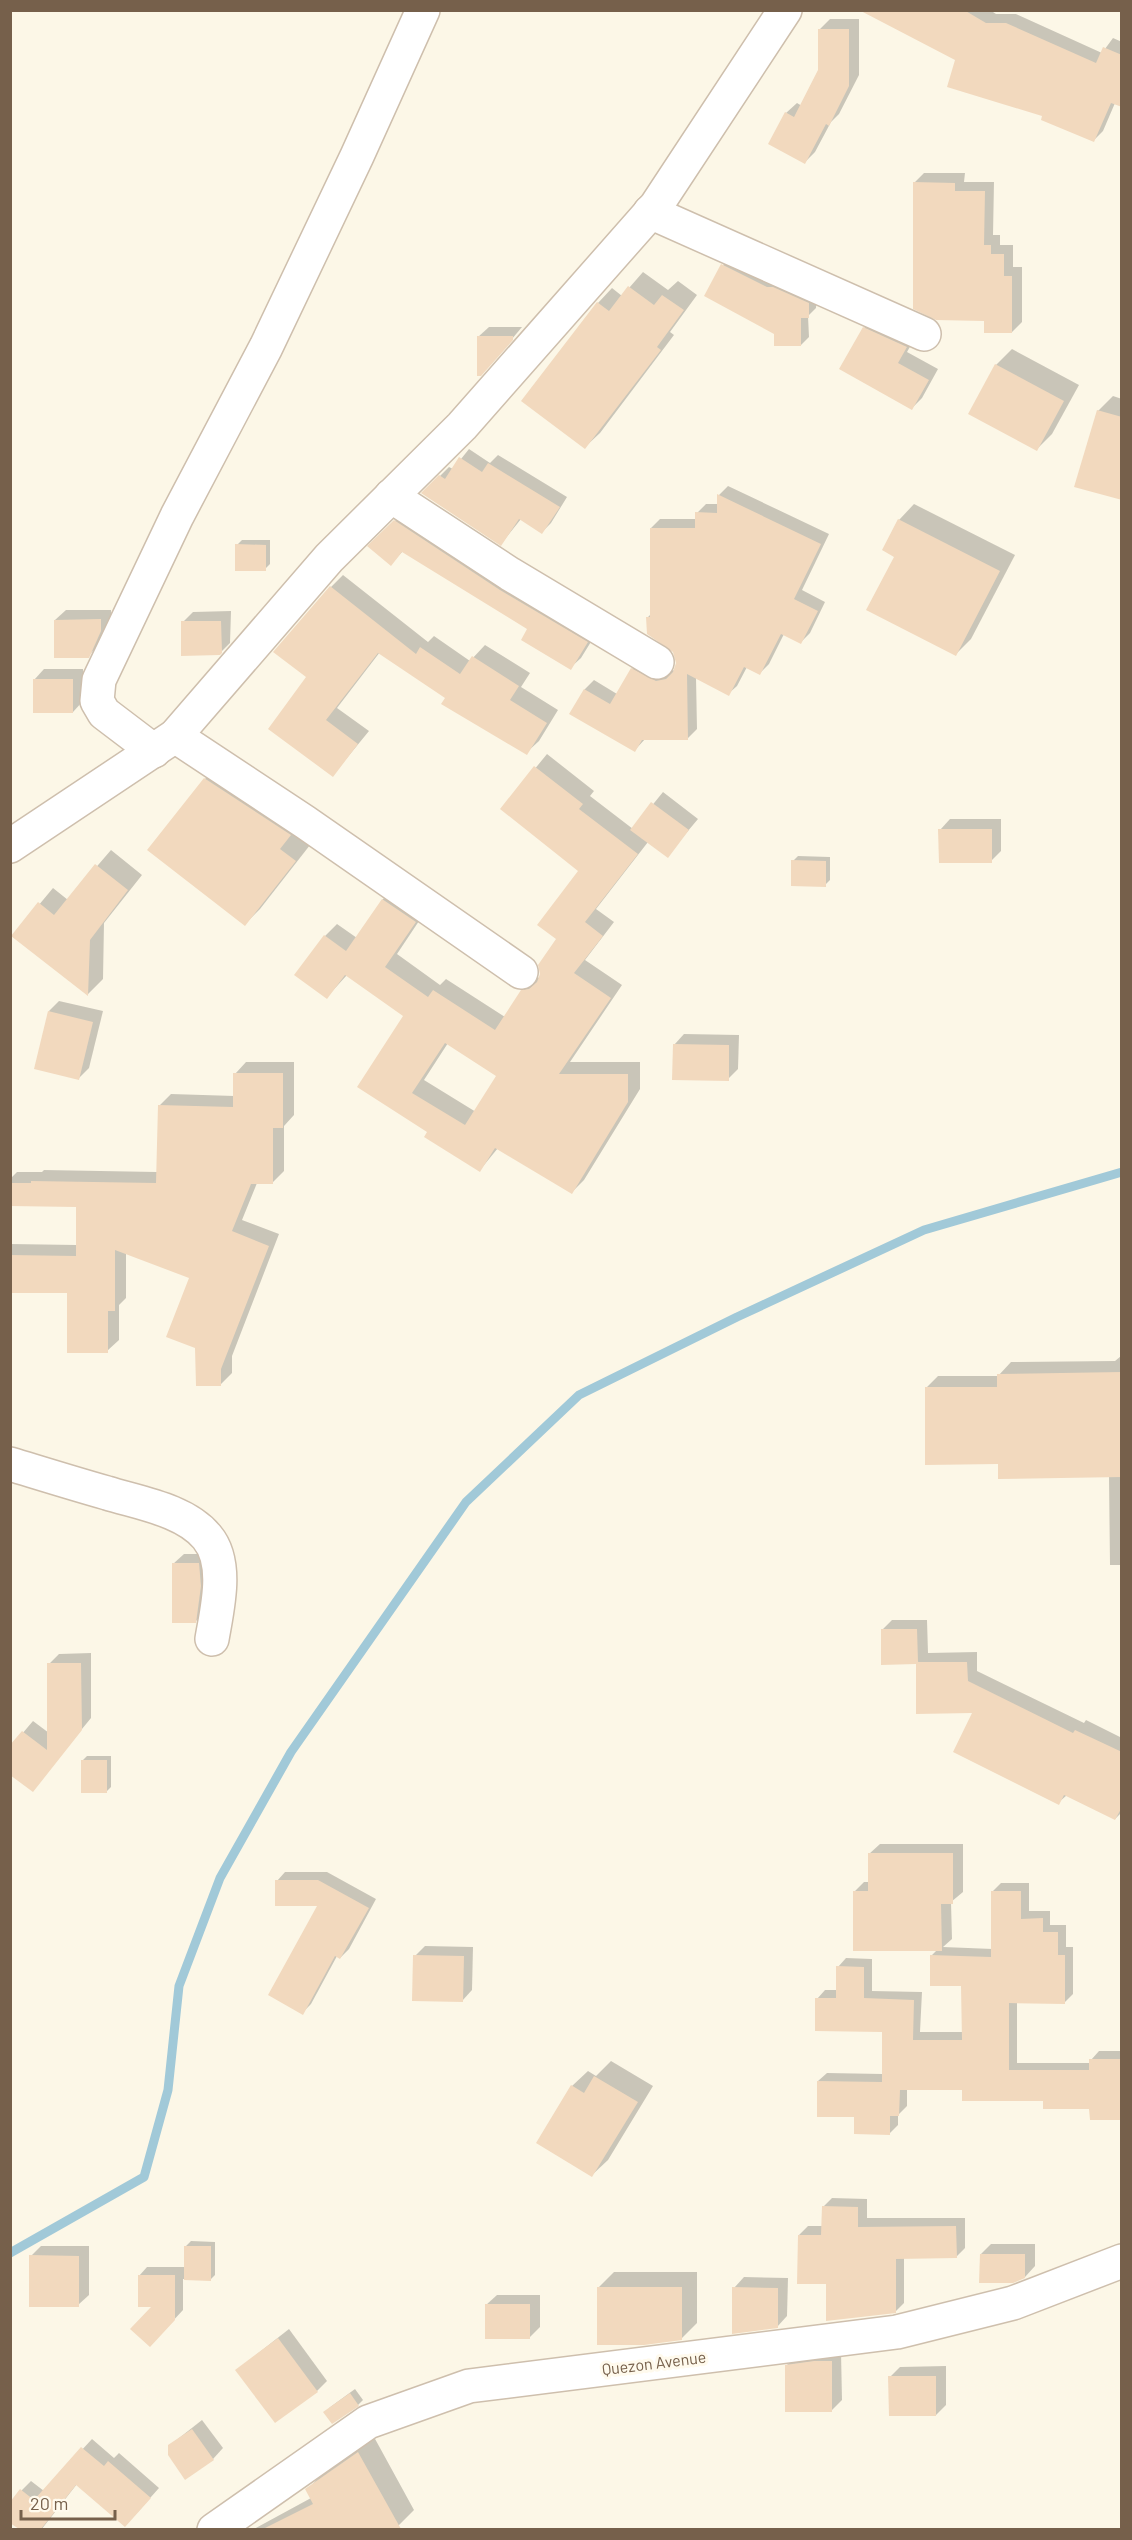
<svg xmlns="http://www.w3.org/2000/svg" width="1132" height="2540" font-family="Barlow,sans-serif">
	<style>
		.shadow { fill: #0003; fill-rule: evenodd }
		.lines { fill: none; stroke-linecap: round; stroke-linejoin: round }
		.stream { stroke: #a1c9d8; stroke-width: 9 }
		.building { fill: #f2d9be; fill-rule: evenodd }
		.minor-casing { stroke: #cebfad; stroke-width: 36 }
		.tertiary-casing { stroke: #cebfad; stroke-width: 36 }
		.minor { stroke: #fff; stroke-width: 33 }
		.tertiary { stroke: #fff; stroke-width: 33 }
		.labels { text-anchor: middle; stroke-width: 6; stroke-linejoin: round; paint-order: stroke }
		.street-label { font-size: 16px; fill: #76604b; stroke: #fffaed }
	</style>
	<rect width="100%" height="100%" fill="#fcf7e7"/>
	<!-- shadow -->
	<g class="shadow">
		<polygon points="862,10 990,10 996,14 1016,14 1102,53 1113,38 1122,42 1122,106 1115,103 1103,131 1093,141 1045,115 957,60"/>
		<polygon points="830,19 859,19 859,75 839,114 831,122 815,152 805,162 786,113 797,103 802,106 820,70 820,29"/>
		<polygon points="924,173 965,173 964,182 994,182 993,235 1000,235 1000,245 1013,245 1013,267 1022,267 1022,322 1012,332 985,319 914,183"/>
		<polygon points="731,257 817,295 816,308 808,316 809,337 801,345 775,333 723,265"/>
		<polygon points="643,272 668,290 678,281 697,295 670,332 674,335 600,433 585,447 523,401 598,303 612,288 622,296"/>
		<polygon points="874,318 916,336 907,352 938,369 922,398 912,408 864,328"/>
		<polygon points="489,327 522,327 491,364 478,337"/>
		<polygon points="1012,349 1079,385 1052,434 1037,449 996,365"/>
		<polygon points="1113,396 1122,399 1122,498 1098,411"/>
		<polygon points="469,449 490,463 498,455 567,497 551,523 542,532 521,519 501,544 423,493 449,467 453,469"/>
		<polygon points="728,486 829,534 802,590 825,602 810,633 801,642 784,634 769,664 760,673 747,667 737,686 728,694 696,677 697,729 688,738 646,738 635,750 571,714 585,689 594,680 617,694 632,669 641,660 666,672 675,670 677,662 674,651 648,617 651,614 651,528 660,519 697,519 697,513 706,504 719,504 719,495"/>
		<polygon points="914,504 1015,555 971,639 956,654 896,556 899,520"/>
		<polygon points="405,511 597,632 581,658 570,668 529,629 403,551 391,564 370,546"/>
		<polygon points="242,540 270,540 270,564 265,569 237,545"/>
		<polygon points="343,575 428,642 434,636 470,661 485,645 530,673 521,687 558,710 539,741 526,753 380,652 337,708 369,731 333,775 308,677 331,587"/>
		<polygon points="66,610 111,610 111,620 99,645 88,656 55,620"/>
		<polygon points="231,611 230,643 219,654 183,622 193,612"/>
		<polygon points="44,669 83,669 83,701 73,712 34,680"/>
		<path d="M547,754L594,791L590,796L633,829L663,792L698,819L667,856L648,842L596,909L614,922L585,960L622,985L570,1062H640V1089L584,1180L572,1192L498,1148L480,1170L429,1132L359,1086L405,1015L347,975L327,997L325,936L337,924L357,938L383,899L396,887L427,909L397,954L440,985L446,979L505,1017L522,991L535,979L540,977L558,939L580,871L502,809ZM448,1043L498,1076L476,1112L424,1080Z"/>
		<polygon points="220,763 310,845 260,909 245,924 149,850 205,779"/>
		<polygon points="950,819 1001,819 1001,851 991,861 940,830"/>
		<polygon points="111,850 142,875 104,923 103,979 88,994 13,936 53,888 68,900"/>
		<polygon points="798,856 830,857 830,880 825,885 793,861"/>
		<polygon points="59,1001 103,1011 89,1068 78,1079 49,1011"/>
		<polygon points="684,1034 739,1035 738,1069 728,1079 674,1045"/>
		<polygon points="246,1062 294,1062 294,1115 284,1126 284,1171 272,1183 257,1183 242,1220 279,1234 232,1356 232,1373 220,1385 196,1347 191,1277 126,1252 126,1298 119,1305 119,1340 107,1351 69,1292 10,1291 10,1244 77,1245 77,1205 10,1204 10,1179 17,1172 42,1172 44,1170 157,1172 159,1106 171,1094 235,1096 235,1074"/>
		<polygon points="1121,1356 1122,1565 1110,1565 1109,1476 999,1463 926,1388 938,1376 998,1376 1011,1362 1115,1361"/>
		<polygon points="184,1554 209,1554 206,1611 195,1622 173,1564"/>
		<polygon points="892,1620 927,1620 928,1653 977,1652 977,1671 1084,1723 1086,1720 1122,1738 1122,1812 1115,1819 1067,1795 1058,1803 975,1712 882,1630"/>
		<polygon points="91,1653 91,1718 32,1790 10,1748 33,1721 49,1733 49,1664 59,1654"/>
		<polygon points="87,1756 111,1756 111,1787 106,1792 82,1761"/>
		<polygon points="880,1844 963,1844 963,1892 951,1902 952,1939 943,1947 993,1949 993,1891 1001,1883 1029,1883 1029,1911 1050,1911 1050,1925 1066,1925 1066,1947 1073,1947 1073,1994 1065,2002 1017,2002 1017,2063 1091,2063 1091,2060 1099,2051 1122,2051 1122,2119 1091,2108 1044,2099 963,2088 907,2088 907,2106 898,2115 898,2125 890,2133 856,2116 818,2081 827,2073 883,2074 883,2031 817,1999 825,1990 837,1990 838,1967 846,1958 872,1959 872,1991 922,1992 920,2032 963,2032 963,1985 931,1956 938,1949 854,1892 864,1882 869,1882 869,1854"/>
		<polygon points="285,1872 327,1872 376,1899 349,1949 340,1958 337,1956 311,2004 302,2013 320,1904 277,1881"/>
		<polygon points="425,1946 473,1947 472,1990 462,2001 415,1956"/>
		<polygon points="611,2061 653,2086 608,2160 592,2175 572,2086 588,2071 596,2076"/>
		<polygon points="832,2198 867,2199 867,2218 965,2218 965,2248 956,2257 904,2257 904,2303 896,2311 828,2282 799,2235 808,2226 823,2226 823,2207"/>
		<polygon points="191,2241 215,2242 215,2275 211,2279 183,2279 183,2310 158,2337 154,2305 139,2276 147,2267 186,2267 186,2246"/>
		<polygon points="991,2244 1035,2244 1035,2266 1025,2277 981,2254"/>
		<polygon points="41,2246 89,2246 89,2295 78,2305 31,2256"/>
		<polygon points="614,2272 697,2272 697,2323 681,2339 598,2288"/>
		<polygon points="744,2277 788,2278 787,2316 777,2327 734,2288"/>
		<polygon points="497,2295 540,2295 540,2327 530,2337 486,2305"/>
		<polygon points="289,2329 327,2381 317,2391 237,2370"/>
		<polygon points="841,2352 842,2400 832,2410 786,2366 797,2355"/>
		<polygon points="946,2366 946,2405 936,2415 890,2377 900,2367"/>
		<polygon points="355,2389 363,2400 358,2405 329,2408"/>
		<polygon points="202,2420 223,2448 213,2459 169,2446"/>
		<polygon points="374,2437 414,2510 399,2525 391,2530 252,2530 311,2498 307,2490 322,2474"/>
		<polygon points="92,2439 114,2458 119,2453 159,2488 134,2516 77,2484 41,2530 21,2530 10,2521 22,2490 31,2481 44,2491"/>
	</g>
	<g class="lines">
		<!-- stream -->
		<polyline class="stream" points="10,2253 144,2177 168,2090 179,1986 220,1878 291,1752 466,1502 579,1395 737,1317 924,1230 1122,1172"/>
	</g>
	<!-- building -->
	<g class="building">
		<polygon points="859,10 964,10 986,23 1006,23 1096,63 1103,47 1122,55 1122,107 1111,103 1094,142 1041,120 1042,116 947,87 955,60"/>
		<polygon points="818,29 849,29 849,86 829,126 826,124 805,164 768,144 785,112 794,117 818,70"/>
		<polygon points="913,182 955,183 955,191 985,191 984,245 991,245 991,254 1004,254 1004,276 1012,276 1012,333 984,333 984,321 936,320 913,309"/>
		<polygon points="721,264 767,287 773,287 809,303 809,318 801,318 801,346 774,346 774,334 704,296"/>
		<polygon points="628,286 654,305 662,295 684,310 657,347 661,350 585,449 521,401 597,302 609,311"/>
		<polygon points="863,327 907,347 898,363 929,380 912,410 839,369"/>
		<polygon points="477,336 513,336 513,340 481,376 477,376"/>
		<polygon points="995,364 1064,401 1037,451 968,414"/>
		<polygon points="1097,410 1122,417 1122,500 1074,487"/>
		<polygon points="459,457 482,472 488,463 560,507 542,534 519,519 501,546 421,493 439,475 445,479"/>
		<polygon points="717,494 821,544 794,599 818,611 801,644 781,634 760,675 744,667 729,696 687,674 688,740 642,740 635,752 569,714 584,689 610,704 631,668 656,681 666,679 673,672 676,663 673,652 647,634 646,617 650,617 650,528 695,528 695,512 717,513"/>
		<polygon points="898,519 1000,571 956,656 866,610 894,557 882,550"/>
		<polygon points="394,520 500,590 588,642 571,670 521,640 527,629 402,552 391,566 367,546"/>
		<polygon points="235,544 266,545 266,571 235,571"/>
		<polygon points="330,586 416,654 420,647 460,674 472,656 519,686 510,700 547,723 527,755 441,704 445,698 378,653 326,720 358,744 333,777 268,729 306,677 273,652"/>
		<polygon points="101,619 101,631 89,658 54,658 54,620"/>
		<polygon points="181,621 221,621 222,653 220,655 181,656"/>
		<rect x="33" y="679" width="40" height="34"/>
		<path d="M534,766L583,804L579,809L638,854L585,922L603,936L574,973L611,998L559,1074H628V1102L572,1194L495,1148L480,1172L424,1137L427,1132L357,1087L403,1016L345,975L327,999L294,975L324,935L346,951L382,899L416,922L385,967L428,997L433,990L495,1030L521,990L529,989L537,982L540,974L538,965L556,939L537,925L578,871L500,809ZM445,1043L496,1076L465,1125L412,1093Z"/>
		<polygon points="204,778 291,835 280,849 296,861 245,926 147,850"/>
		<polygon points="651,802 689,830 668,858 630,830"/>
		<polygon points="938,829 992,829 992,863 939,863"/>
		<polygon points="791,860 826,861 826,887 791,886"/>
		<polygon points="95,864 128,890 90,940 88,996 11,936 38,902 54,915"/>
		<polygon points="48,1011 93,1022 79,1080 34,1069"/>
		<polygon points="673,1044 729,1045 729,1081 672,1080"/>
		<polygon points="233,1073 283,1073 283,1128 273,1128 273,1184 251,1184 232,1231 269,1246 221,1369 221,1386 196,1386 195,1348 166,1337 189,1278 115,1250 115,1311 108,1311 108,1353 67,1353 67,1293 10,1293 10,1255 76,1256 76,1207 10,1206 10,1183 31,1183 31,1181 156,1183 158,1105 233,1107"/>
		<polygon points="1122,1372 1122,1477 998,1479 998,1464 925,1465 925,1387 997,1387 997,1374"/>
		<polygon points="172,1563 199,1563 201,1586 196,1623 172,1623"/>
		<polygon points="881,1629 917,1629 918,1662 967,1662 968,1681 1073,1733 1075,1730 1122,1752 1122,1807 1115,1820 1064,1795 1059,1805 953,1752 972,1713 916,1714 916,1664 881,1665"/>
		<polygon points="47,1663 81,1663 82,1730 33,1792 10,1775 10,1745 22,1731 47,1750"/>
		<rect x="81" y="1760" width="26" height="33"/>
		<polygon points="868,1853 953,1853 953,1904 941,1904 942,1951 853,1951 853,1891 868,1891"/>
		<polygon points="275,1880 318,1880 369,1908 340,1959 335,1956 303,2015 268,1995 317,1906 275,1906"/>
		<polygon points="991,1891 1021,1891 1021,1919 1043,1918 1043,1932 1058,1932 1058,1955 1065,1955 1065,2004 1009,2003 1009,2070 1089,2070 1089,2059 1122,2059 1122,2120 1090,2120 1089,2109 1043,2109 1043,2101 962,2101 962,2090 900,2090 899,2116 890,2116 890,2135 854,2134 854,2117 817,2117 817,2081 882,2082 882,2032 815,2031 815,1998 836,1998 836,1966 864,1967 864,1998 914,2000 913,2040 962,2040 961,1986 930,1986 930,1955 991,1957"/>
		<polygon points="413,1955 464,1956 463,2002 412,2001"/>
		<polygon points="594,2076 638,2102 592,2177 536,2143 571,2085 584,2093"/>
		<polygon points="822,2206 858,2207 858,2227 956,2226 957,2258 896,2259 896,2313 826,2321 826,2284 797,2284 798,2235 821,2235"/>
		<polygon points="184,2246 211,2246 211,2281 184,2280"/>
		<polygon points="980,2254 1025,2254 1025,2278 1013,2283 979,2283"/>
		<polygon points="29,2255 79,2256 79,2307 29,2307"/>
		<polygon points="138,2275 175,2275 175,2320 150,2347 130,2329 151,2307 138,2307"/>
		<polygon points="597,2287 682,2287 682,2340 644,2345 597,2345"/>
		<polygon points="732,2287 778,2288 778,2328 732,2334"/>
		<rect x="485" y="2304" width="45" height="35"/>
		<polygon points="278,2338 318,2392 275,2423 235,2370"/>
		<polygon points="814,2361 832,2361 832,2412 785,2412 785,2365"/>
		<polygon points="888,2376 936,2376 936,2416 889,2416"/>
		<polygon points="350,2393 359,2406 332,2424 323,2412"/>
		<polygon points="192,2429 214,2460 185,2480 168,2455 168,2445"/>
		<polygon points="81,2447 104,2466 108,2461 151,2498 125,2527 76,2485 41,2529 19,2529 10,2523 10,2502 20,2489 34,2500"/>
		<polygon points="358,2452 401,2529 263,2529 313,2504 305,2489"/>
	</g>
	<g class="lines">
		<defs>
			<g id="minor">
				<polyline points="650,212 924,334"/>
				<polyline points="391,496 510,574 657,662"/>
				<polyline points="175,736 305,822 521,972"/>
				<polyline points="154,751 104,713 97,701 99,680 177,516 266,347 357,156 423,10"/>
				<polyline points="10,846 175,736 329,558 462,426 656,206 785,10"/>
				<path d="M10,1464C43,1474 75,1484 107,1493C139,1503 185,1510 207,1537C229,1563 217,1609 212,1639"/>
			</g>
			<polyline id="tertiary" points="214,2530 368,2422 469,2386 897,2332 1013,2303 1122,2261"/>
		</defs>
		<!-- minor casing -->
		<use href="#minor" class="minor-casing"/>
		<!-- tertiary casing -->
		<use href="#tertiary" class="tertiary-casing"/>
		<!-- minor -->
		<use href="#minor" class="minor"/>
		<!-- tertiary -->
		<use href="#tertiary" class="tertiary"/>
	</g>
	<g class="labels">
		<!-- street labels -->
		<g class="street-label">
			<text transform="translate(654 2363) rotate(-7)" y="6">Quezon Avenue</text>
		</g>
	</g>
	<!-- border -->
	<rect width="1132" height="2540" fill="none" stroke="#76604b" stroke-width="24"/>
	<!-- scale -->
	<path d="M21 2510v9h94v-9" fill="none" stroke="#76604b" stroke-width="3"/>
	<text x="30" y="2510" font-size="18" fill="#76604b" stroke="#fffaed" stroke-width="4.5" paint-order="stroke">20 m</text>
</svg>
